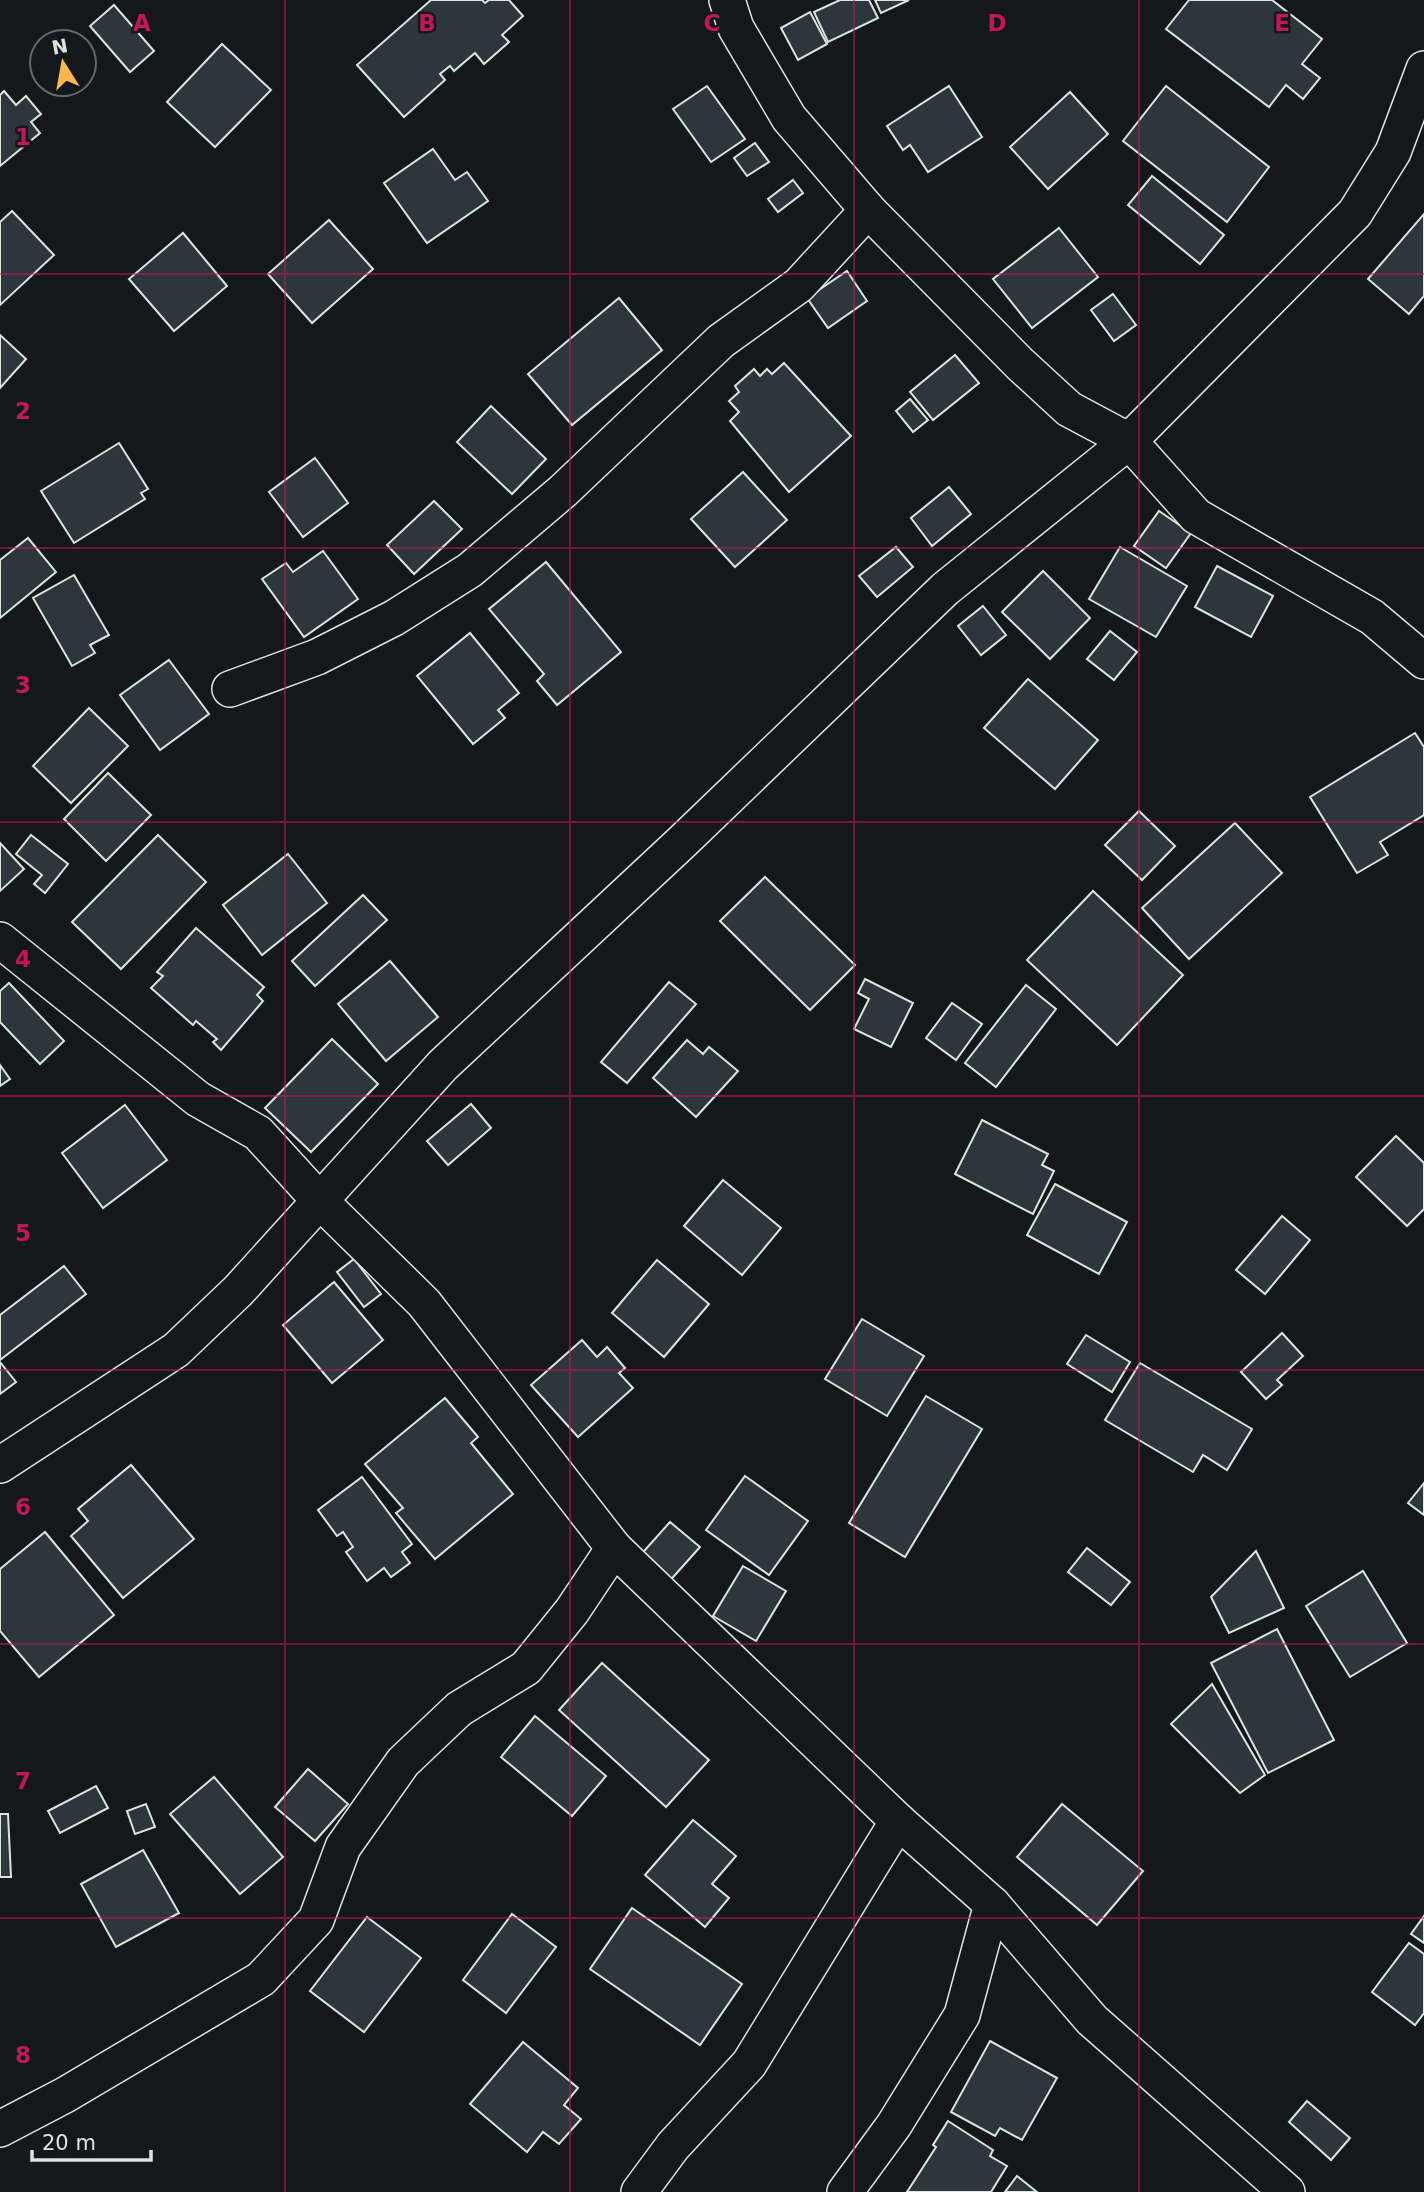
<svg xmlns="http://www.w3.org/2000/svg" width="1424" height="2192" font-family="'DejaVu Sans',sans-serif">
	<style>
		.building { fill: #2c363c; stroke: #d8e6dc; stroke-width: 2 }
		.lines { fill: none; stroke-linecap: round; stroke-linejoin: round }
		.minor-casing { stroke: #d8e6dc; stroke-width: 38 }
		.minor { stroke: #14181c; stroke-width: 35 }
		.grid { fill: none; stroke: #c2185b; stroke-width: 2; stroke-opacity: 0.55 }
		.grid-label { font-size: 23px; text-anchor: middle; font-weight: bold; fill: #c2185b; stroke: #14181c; stroke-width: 5; stroke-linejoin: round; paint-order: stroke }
	</style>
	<rect width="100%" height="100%" fill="#14181c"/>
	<!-- building -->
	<g class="building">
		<polygon points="431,0 482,0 485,3 489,0 509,0 523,16 502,35 509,42 484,64 475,53 454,71 450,66 440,74 445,80 404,117 357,65"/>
		<polygon points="840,0 869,0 878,18 828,42 814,12"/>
		<polygon points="875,0 909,0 881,13"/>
		<polygon points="1189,0 1272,0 1322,39 1302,64 1320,78 1303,99 1286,85 1269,107 1166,29"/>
		<polygon points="114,5 154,51 130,72 90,26"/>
		<polygon points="810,12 827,44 798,60 781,28"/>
		<polygon points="222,44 271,90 215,147 167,102"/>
		<polygon points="707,86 745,139 711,162 673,109"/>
		<polygon points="949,86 982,137 928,172 910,145 903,150 887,126"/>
		<polygon points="1166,86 1269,167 1227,222 1123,141"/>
		<polygon points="4,91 16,105 26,96 41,114 31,122 40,133 0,166 0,95"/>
		<polygon points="1070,92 1108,134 1048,189 1010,147"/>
		<polygon points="755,143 769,162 747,176 734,158"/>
		<polygon points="433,149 455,180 467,172 488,201 427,243 384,183"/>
		<polygon points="1152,176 1224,235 1200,264 1128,205"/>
		<polygon points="793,180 803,193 778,212 768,199"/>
		<polygon points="12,211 54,255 0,305 0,222"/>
		<polygon points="1424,214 1424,296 1409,314 1368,279"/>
		<polygon points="329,220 373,269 312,323 268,274"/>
		<polygon points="1059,228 1098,277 1032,328 993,279"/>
		<polygon points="183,233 227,286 174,331 129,279"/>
		<polygon points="847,271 867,301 828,328 807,298"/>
		<polygon points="1113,294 1136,325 1114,341 1091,310"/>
		<polygon points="619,298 662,350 572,425 528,374"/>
		<polygon points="0,335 26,359 0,388"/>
		<polygon points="955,355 979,383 933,420 910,392"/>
		<polygon points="784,363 851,436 789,492 730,421 739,412 729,401 739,392 735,386 754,369 760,376 767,369 772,374"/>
		<polygon points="910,399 928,420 913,432 896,411"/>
		<polygon points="491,406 546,459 512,494 457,442"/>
		<polygon points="119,443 148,489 141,493 145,499 74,543 41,491"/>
		<polygon points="315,458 348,503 303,537 269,492"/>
		<polygon points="743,472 787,520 735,567 691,519"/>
		<polygon points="949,487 971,514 932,546 911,518"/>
		<polygon points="434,501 462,529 414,574 387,545"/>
		<polygon points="1159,511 1191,533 1166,568 1134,546"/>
		<polygon points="28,538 56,572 0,618 0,560"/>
		<polygon points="896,547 913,567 877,597 859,576"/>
		<polygon points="1120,547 1187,586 1156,637 1089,599"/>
		<polygon points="323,551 358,599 304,637 262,579 286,563 293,572"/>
		<polygon points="546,562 621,652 557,705 537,681 544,674 489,609"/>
		<polygon points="1217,566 1273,596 1251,637 1195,607"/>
		<polygon points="1043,571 1090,618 1050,659 1002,612"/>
		<polygon points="74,575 109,635 90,645 95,653 72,666 33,598"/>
		<polygon points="983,606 1006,635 981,655 958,626"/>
		<polygon points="1110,631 1137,652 1114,680 1087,659"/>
		<polygon points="470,633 519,693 498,710 505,718 473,744 417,676"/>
		<polygon points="169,660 209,714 160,750 120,695"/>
		<polygon points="1028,679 1098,740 1055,789 984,728"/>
		<polygon points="89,708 128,746 71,803 33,766"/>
		<polygon points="1415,733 1424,747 1424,815 1380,842 1388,855 1357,873 1310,797"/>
		<polygon points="108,773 151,815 106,861 64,819"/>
		<polygon points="1139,811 1175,846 1142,880 1105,845"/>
		<polygon points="1235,823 1282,873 1189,959 1142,908"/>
		<polygon points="31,835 68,864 45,893 34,884 42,875 16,854"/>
		<polygon points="158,835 206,882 121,969 72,922"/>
		<polygon points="0,843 24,869 0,891"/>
		<polygon points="288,854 327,903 262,955 223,905"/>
		<polygon points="765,877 855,965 810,1010 720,921"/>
		<polygon points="1093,891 1183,975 1117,1045 1027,960"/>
		<polygon points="363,895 387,920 315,986 292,961"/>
		<polygon points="196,928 264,987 257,995 263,1001 221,1050 213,1042 217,1039 196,1021 193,1025 151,988 163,976 157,972"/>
		<polygon points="390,961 438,1017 386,1061 338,1004"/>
		<polygon points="865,979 913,1003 891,1047 854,1029 869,999 858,993"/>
		<polygon points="669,982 696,1004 627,1083 601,1062"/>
		<polygon points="9,983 64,1041 40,1064 0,1022 0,991"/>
		<polygon points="1026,985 1056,1009 996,1087 965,1063"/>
		<polygon points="952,1003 982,1024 956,1060 926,1038"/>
		<polygon points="332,1039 378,1084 311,1152 265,1108"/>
		<polygon points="687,1040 703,1054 709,1047 738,1071 696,1117 653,1078"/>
		<polygon points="0,1065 10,1079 0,1086"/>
		<polygon points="471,1104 491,1128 448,1165 427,1141"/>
		<polygon points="125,1105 167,1160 103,1208 62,1153"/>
		<polygon points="982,1120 1048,1154 1042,1165 1054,1171 1033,1214 955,1174"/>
		<polygon points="1396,1136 1424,1163 1424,1209 1407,1226 1356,1177"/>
		<polygon points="723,1180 781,1228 742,1275 684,1226"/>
		<polygon points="1055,1184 1127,1222 1099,1274 1027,1235"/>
		<polygon points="1282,1216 1310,1240 1265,1294 1236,1270"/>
		<polygon points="354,1259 381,1294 364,1307 337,1272"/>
		<polygon points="657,1260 709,1304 664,1357 612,1313"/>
		<polygon points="64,1266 86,1294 0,1360 0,1315"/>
		<polygon points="334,1282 383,1340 332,1383 283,1325"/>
		<polygon points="862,1319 924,1356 887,1416 825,1379"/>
		<polygon points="1282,1333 1303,1356 1277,1380 1282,1385 1266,1399 1241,1372"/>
		<polygon points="1086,1335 1130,1362 1112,1392 1067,1364"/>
		<polygon points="582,1340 597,1357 607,1347 625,1368 619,1373 633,1388 578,1437 531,1385"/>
		<polygon points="0,1362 16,1382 0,1394"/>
		<polygon points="1140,1363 1252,1429 1227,1470 1203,1455 1193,1472 1105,1420"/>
		<polygon points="926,1396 982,1429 905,1557 849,1523"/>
		<polygon points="445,1398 478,1437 471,1443 513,1494 435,1559 396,1513 403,1508 365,1464"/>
		<polygon points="131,1465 194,1539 123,1598 71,1536 88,1521 78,1509"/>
		<polygon points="745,1476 808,1521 769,1575 706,1530"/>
		<polygon points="362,1477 412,1544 402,1552 410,1563 391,1577 384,1568 367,1581 346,1552 353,1547 343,1532 337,1536 318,1510"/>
		<polygon points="1424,1483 1424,1515 1408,1503"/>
		<polygon points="670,1522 700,1547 666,1585 637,1559"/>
		<polygon points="45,1532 114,1615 39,1677 0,1631 0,1569"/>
		<polygon points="1087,1548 1130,1582 1111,1605 1068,1572"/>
		<polygon points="1256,1551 1284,1608 1229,1633 1211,1597"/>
		<polygon points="743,1566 786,1591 756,1641 713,1616"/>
		<polygon points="1363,1571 1407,1643 1350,1677 1306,1606"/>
		<polygon points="1277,1629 1334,1740 1268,1773 1211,1663"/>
		<polygon points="602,1663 709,1760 666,1807 559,1710"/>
		<polygon points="1212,1684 1265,1775 1240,1793 1171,1724"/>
		<polygon points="535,1716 606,1776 572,1816 501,1757"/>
		<polygon points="308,1769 348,1804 315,1841 275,1807"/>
		<polygon points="214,1777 283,1857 240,1894 170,1814"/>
		<polygon points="96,1786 108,1808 60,1833 48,1811"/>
		<polygon points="146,1804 155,1827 135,1834 127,1811"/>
		<polygon points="1062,1804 1143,1871 1097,1925 1017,1857"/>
		<polygon points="0,1814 8,1814 11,1877 0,1877"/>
		<polygon points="693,1820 736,1856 712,1884 729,1898 705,1927 645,1875"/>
		<polygon points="143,1850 179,1913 116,1947 81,1884"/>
		<polygon points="632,1908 742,1984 700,2045 590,1969"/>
		<polygon points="512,1914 556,1947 506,2013 463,1980"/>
		<polygon points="1424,1916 1424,1943 1411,1934"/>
		<polygon points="367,1917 421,1958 364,2032 310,1991"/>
		<polygon points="1409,1943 1424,1954 1424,2013 1415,2025 1372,1992"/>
		<polygon points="990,2041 1057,2078 1022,2140 1000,2128 995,2136 951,2112"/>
		<polygon points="523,2042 578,2088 564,2105 581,2119 559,2144 543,2132 527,2152 470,2104"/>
		<polygon points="1307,2101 1350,2138 1331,2160 1289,2122"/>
		<polygon points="948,2121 993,2150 990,2156 1007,2166 991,2192 907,2192 936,2147 933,2145"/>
		<polygon points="1017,2176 1037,2192 1005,2192"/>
	</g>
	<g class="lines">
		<defs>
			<g id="minor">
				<polyline points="727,0 736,28 789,118 868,210 1020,364 1069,409 1129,441 1196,516 1372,617 1424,661"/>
				<polyline points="230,689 317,657 394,618 470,570 563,491 721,341 799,285 868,210"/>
				<polyline points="0,940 198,1099 258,1133 319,1200 424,1303 614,1548 898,1821 992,1904 1092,2020 1287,2192"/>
				<polyline points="0,1465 176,1350 238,1291 443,1065 682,842 945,589 1129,441 1355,213 1393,152 1424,69"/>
				<polyline points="0,2129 65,2095 261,1979 316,1920 343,1847 403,1762 459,1709 526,1668 572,1611 614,1548"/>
				<polyline points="639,2192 673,2146 749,2064 898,1821"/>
				<polyline points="845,2192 894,2125 962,2015 992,1904"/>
			</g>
		</defs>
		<!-- minor casing -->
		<use href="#minor" class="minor-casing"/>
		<!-- minor -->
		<use href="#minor" class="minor"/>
	</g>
	<!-- grid -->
	<path class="grid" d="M285,0V2192M570,0V2192M854,0V2192M1139,0V2192M0,274H1424M0,548H1424M0,822H1424M0,1096H1424M0,1370H1424M0,1644H1424M0,1918H1424"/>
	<g class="grid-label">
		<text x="142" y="31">A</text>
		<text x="427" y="31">B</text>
		<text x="712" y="31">C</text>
		<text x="997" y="31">D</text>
		<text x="1282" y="31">E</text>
		<text x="23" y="145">1</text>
		<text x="23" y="419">2</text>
		<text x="23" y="693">3</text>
		<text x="23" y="967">4</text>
		<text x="23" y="1241">5</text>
		<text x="23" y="1515">6</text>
		<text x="23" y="1789">7</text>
		<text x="23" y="2063">8</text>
	</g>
	<!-- north arrow -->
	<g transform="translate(63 63) rotate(349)"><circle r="33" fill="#14181c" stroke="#626a69" stroke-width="2"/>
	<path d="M0-5L12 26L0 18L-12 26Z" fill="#ffb74d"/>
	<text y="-10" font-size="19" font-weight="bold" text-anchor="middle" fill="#d8e6dc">N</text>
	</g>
	<!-- scale -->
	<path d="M32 2150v10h119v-10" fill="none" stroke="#d8e6dc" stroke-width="3.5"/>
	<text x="42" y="2150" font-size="21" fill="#d8e6dc" stroke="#14181c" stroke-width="5" paint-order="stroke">20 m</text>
</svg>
